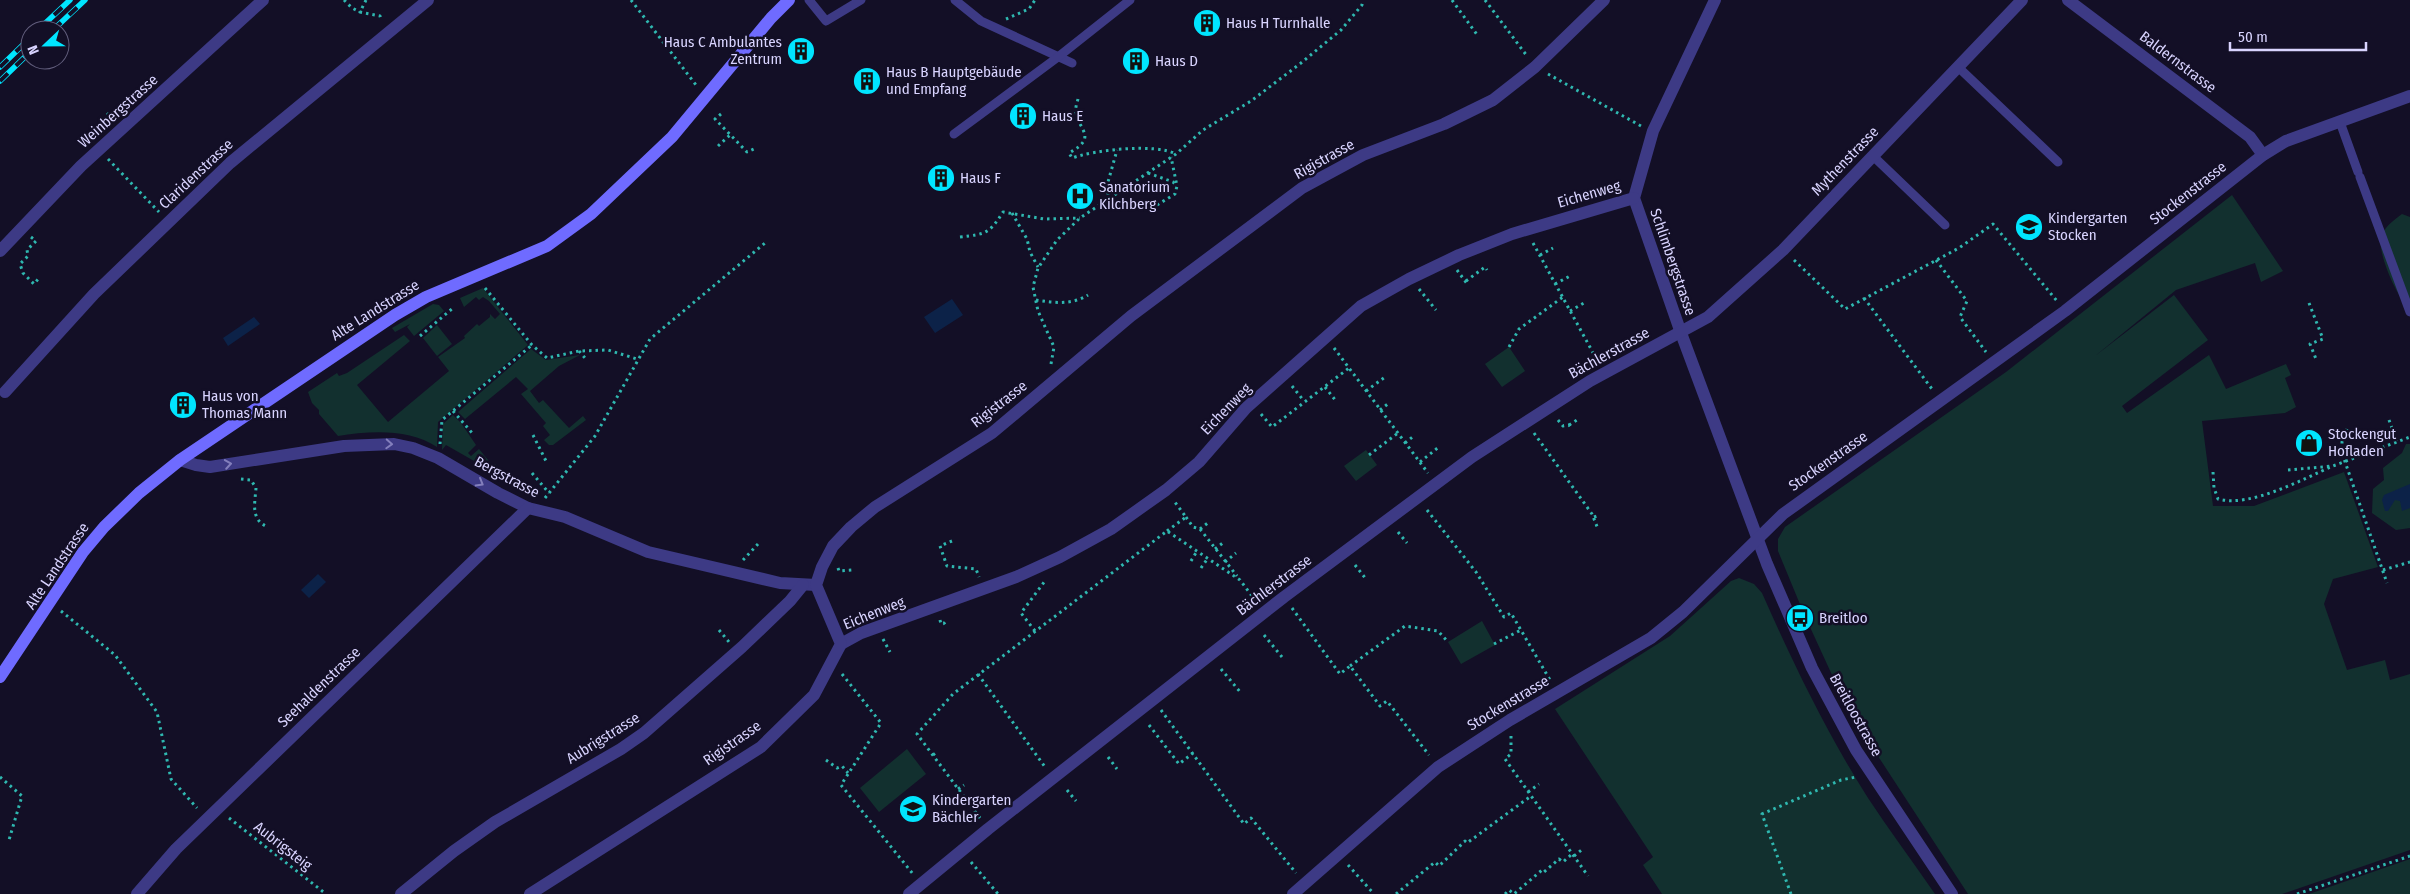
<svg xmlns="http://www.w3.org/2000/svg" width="2410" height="894" font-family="'Fira Sans Condensed',sans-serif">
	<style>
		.green { fill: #12302f }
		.water { fill: #0c2248 }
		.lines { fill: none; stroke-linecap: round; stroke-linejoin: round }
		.path { stroke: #2fb8b0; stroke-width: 3; stroke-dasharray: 2.5 4; stroke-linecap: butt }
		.lane { stroke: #3d3a85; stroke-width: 9 }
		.street { stroke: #3d3a85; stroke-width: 12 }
		.secondary { stroke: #6f6bff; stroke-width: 12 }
		.rail-casing { stroke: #00e5ff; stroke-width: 5.5 }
		.rail { stroke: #130f26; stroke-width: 4; stroke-dasharray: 11; stroke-linecap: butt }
		.oneway { stroke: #837fbc }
		.labels { text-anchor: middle; stroke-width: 5; stroke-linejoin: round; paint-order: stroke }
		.poi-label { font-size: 15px; fill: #d9d4ff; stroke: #130f26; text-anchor: start }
		.street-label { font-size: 15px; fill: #d9d4ff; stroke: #130f26 }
	</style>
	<rect width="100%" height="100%" fill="#130f26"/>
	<!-- green -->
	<g class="green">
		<polygon points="2232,195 2283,271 2261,282 2255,263 2176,290 2095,356 2174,295 2208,340 2122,406 2127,413 2209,355 2226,389 2286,364 2291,375 2285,378 2296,407 2285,413 2202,421 2213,506 2254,506 2344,472 2378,567 2333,579 2324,604 2347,670 2385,660 2390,680 2410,674 2410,850 2282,894 1968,894 1874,750 1838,688 1804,614 1778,551 1778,539 1785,527 2006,372"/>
		<path d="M2402,214L2410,217V309C2398,300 2377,253 2381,237C2385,226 2393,221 2402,214Z"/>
		<path d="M483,288L528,345L438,422L437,447C409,428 369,431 338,436L319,414V410L312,403L308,392L337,373L339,376L347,373L404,335L410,341L357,385L388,422L449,371L438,357L465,338L464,336L477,324L479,326L490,317V314L495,319L500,314L489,301L483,297L479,300L476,297L464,307L460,298Z"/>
		<polygon points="433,304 439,305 444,311 414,336 407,327 410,324 395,332 392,328"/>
		<polygon points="437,325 452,344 437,356 423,338"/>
		<polygon points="1509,347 1525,371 1502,387 1485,364"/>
		<polygon points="531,349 546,360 580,355 559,366 530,391 539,403 543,400 569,428 583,416 586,420 553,445 549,445 544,440 550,435 543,426 546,423 521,394 528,389 516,377 465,419 458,412"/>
		<polygon points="453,415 461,423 476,445 468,453 471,456 479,449 493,466 495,464 502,470 497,474 446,445 442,450 443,424"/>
		<polygon points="2406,444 2410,444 2410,528 2396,530 2372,513 2373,489 2384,480 2383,468 2402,453"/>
		<polygon points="1366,450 1377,465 1356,481 1344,466"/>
		<path d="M1739,578L1754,584L1762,593C1793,663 1826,732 1868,798C1889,830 1913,862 1935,894H1662L1643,865L1653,857L1555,709L1670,636L1731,581Z"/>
		<polygon points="1482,621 1495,645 1461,664 1448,642"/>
		<polygon points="907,749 926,774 879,812 860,788"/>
		<polygon points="2410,859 2410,894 2309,894"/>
	</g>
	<!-- water -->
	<g class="water">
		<polygon points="952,299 963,315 935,333 924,317"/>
		<polygon points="254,317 260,324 228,346 223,338"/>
		<polygon points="2410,484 2410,508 2402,511 2400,501 2395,500 2388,511 2385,511 2382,500 2384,495"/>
		<polygon points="318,574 326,582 309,598 301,590"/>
	</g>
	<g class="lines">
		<!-- path -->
		<g class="path">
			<polyline points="344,0 352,8 360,12"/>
			<polyline points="366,0 360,12 380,16 381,19"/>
			<polyline points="631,0 696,85"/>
			<polyline points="1452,0 1478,36"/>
			<polyline points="1485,0 1527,56"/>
			<polyline points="1006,19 1029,9 1035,0"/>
			<polyline points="1548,74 1641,126"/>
			<path d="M1078,99C1077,103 1075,108 1076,112C1079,131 1098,137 1069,153L1072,158C1094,150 1155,143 1176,154"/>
			<polyline points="107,113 113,119"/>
			<polyline points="721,114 715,119 747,152 756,148"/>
			<polyline points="718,146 730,135"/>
			<polyline points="108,159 159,212"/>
			<polyline points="1148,173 1173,182 1176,185"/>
			<polyline points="1108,201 1108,182 1117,150"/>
			<polyline points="1157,205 1175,194 1177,186 1171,157"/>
			<polyline points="1012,213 1027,239 1030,252 1038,267"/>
			<polyline points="31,237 36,241 27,250 28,256 20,264 23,273 34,284 39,278"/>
			<path d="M960,237C986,234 989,234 1003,212L1044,219L1080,218"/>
			<polyline points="1533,243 1597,360"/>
			<polyline points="1540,255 1553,248"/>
			<polyline points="1794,260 1845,309 1959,248 1993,224 2057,301"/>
			<polyline points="1936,260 1967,301 1960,317 1986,352"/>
			<polyline points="1457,270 1468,285"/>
			<polyline points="1466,281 1485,267 1487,270"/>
			<polyline points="1555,284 1570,276"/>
			<polyline points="485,288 532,345 547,358 579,351 608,350 637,359"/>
			<polyline points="1419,289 1436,310"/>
			<polyline points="1864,298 1932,389"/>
			<path d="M1036,300C1054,303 1072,305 1088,295"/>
			<polyline points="2309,303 2323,339 2310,344 2316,359"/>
			<polyline points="1570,311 1584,303"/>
			<polyline points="420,336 453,308"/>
			<polyline points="1509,347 1519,329 1563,297"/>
			<polyline points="1334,348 1428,473"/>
			<polyline points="579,351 585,358"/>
			<polyline points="1051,364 1054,347 1038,311 1033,287 1038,268 1057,240 1080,218 1176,154 1203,130 1251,101 1301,63 1341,30 1362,5 1363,0"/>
			<polyline points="1292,386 1304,401"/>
			<polyline points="1325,387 1336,401"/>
			<polyline points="1366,391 1385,377"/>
			<polyline points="1380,410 1389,403"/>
			<polyline points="453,411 473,434"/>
			<polyline points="1261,414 1272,427 1349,368"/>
			<polyline points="1558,420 1563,426 1569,425 1572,429"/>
			<polyline points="2389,420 2397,442"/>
			<polyline points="1569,425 1577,420"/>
			<polyline points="2347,429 2342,440 2342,453 2387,583"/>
			<polyline points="1534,433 1592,514 1598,529"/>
			<polyline points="533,435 546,461"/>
			<polyline points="1405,443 1415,435"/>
			<polyline points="440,444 442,420 532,345"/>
			<polyline points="1369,455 1398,433"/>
			<polyline points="1420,462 1440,446"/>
			<polyline points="2288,470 2333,466 2410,437"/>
			<path d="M2213,472L2214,488L2218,499C2250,508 2303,479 2333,466"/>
			<polyline points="532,473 549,493"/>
			<path d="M241,479L251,480L256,488C255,503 250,520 268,527"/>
			<polyline points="545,498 595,436 650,339 765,243"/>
			<polyline points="1427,510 1476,572 1504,617 1511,613 1550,680"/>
			<polyline points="1186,517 1193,527 1200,529 1237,576"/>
			<polyline points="1594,517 1600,515"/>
			<polyline points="1200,529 1209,522"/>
			<polyline points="1167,531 1186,517 1174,501"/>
			<polyline points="1398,532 1407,543"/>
			<polyline points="952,541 940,546 947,566 976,569 979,577"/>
			<polyline points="1215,549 1224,542"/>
			<polyline points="743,560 758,544"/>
			<polyline points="1191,561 1197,551"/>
			<polyline points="1225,562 1236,553"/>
			<polyline points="1355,565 1366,579"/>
			<polyline points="838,568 839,571 853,570"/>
			<polyline points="1201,568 1208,558"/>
			<polyline points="2383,570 2410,562"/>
			<polyline points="1292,608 1340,674 1350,666 1380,706 1387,701 1429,755"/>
			<polyline points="61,611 115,655 157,712 171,779 197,808"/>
			<polyline points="940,620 941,624 944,623 946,626"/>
			<polyline points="719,630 729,642"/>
			<polyline points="1035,631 1021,613 1045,581"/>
			<polyline points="1264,635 1282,657"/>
			<polyline points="883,639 890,652"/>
			<polyline points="1494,644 1521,630"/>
			<polyline points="1350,666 1405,626 1438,631 1448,642"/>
			<polyline points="1221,669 1241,693"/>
			<polyline points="842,674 881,723 841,785 913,874"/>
			<polyline points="978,674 1045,767"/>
			<polyline points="1161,710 1244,824 1251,818 1296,873"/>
			<polyline points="1149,725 1179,764 1193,753"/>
			<polyline points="1511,736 1511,754 1505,759 1588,876"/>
			<polyline points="933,755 938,751"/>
			<polyline points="1108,757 1117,769"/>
			<polyline points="826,760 837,768 842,766 848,773"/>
			<polyline points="0,777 22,796 9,840"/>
			<polyline points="958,789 964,785"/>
			<polyline points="1067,790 1076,801"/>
			<polyline points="1528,792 1539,784"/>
			<polyline points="229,818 326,894"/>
			<polyline points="980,818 917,734 953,694 1167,531 1240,580 1255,600"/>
			<polyline points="1574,856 1584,848"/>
			<polyline points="971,862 998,894"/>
			<polyline points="1348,865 1374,894"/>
			<polyline points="1396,894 1435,862 1439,866 1465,841 1467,843 1531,796"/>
			<polyline points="1505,894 1509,890 1514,894 1542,870 1544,872 1559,859 1563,862 1572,854"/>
			<polyline points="1791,894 1762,814 1841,780 1856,777"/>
			<polyline points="2297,894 2410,856"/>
		</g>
		<!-- lane -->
		<g class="lane">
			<polyline points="809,0 826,21 861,0"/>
			<polyline points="955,0 981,21 1072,63"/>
			<polyline points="1958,67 2058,162"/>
			<polyline points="2340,122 2358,172"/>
			<polyline points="954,134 1058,57 1130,0"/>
			<polyline points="1873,156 1945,225"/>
			<polyline points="2360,177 2410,312"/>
		</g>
		<!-- street -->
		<g class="street">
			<polyline points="1715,0 1653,131 1634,198 1681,333 1767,564 1812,668 1856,750 1952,894"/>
			<polyline points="2068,0 2250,137 2263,155"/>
			<polyline points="0,251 81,166 263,0"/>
			<polyline points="5,392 94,294 230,163 428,0"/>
			<polyline points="180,460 196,465 210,467 344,446 394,444 413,448 438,458 498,493 528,508 565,517 648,552 780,583 816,585"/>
			<polyline points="841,644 861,633 1016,577 1060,557 1111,529 1166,490 1199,462 1246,408 1361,306 1409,279 1459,255 1512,234 1634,198"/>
			<polyline points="137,894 176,849 528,508"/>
			<polyline points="401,894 454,851 495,822 621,749 644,733 742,647 790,601 803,585"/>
			<polyline points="530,894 761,747 814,695 841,644 816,585 822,567 833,546 851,527 875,507 992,433 1131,316 1302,188 1363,155 1444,124 1493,100 1535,67 1604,0"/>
			<polyline points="909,894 988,829 1284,597 1472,457 1590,381 1708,317 1783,250 2022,0"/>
			<polyline points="1293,894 1438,767 1510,720 1651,638 1683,612 1783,514 2065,311 2263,155 2286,141 2410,96"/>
		</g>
		<!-- secondary -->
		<polyline class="secondary" points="0,677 83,552 104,527 139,493 180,460 395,315 426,297 547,246 591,214 672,137 771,18 789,0"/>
		<defs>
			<g id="rail">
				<polyline points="38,30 70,0"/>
				<polyline points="53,30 85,0"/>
				<polyline points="0,67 30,38"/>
				<polyline points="0,81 30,52"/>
			</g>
		</defs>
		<!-- rail casing -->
		<use href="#rail" class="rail-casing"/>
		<!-- rail -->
		<use href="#rail" class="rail"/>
	</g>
	<!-- one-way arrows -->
	<defs><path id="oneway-chevron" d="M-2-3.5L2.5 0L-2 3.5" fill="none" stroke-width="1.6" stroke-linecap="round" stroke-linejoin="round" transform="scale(1.25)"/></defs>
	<g class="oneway">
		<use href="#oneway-chevron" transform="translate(389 444) rotate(3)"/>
		<use href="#oneway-chevron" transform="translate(228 464) rotate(-9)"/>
		<use href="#oneway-chevron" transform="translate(480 483) rotate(30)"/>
	</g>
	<!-- icons -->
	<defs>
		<symbol id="building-disc" viewBox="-11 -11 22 22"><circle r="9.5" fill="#00e5ff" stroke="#130f26"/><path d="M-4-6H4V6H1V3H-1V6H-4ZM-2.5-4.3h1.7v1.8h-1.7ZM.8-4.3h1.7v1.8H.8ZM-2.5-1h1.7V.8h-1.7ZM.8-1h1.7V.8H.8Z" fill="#111"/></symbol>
		<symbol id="hospital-disc" viewBox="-11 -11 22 22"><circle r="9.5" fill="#00e5ff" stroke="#130f26"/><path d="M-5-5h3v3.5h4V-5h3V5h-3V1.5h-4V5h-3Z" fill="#111"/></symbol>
		<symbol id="school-disc" viewBox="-11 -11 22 22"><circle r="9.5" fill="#00e5ff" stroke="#130f26"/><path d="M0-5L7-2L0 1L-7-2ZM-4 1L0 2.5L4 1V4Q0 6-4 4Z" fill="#111"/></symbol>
		<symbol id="shop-disc" viewBox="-11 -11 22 22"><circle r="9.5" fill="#00e5ff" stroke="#130f26"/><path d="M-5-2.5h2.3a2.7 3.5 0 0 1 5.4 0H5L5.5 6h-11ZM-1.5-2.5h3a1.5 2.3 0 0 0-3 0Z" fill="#111"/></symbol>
		<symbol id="bus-disc" viewBox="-11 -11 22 22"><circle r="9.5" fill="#00e5ff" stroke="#130f26"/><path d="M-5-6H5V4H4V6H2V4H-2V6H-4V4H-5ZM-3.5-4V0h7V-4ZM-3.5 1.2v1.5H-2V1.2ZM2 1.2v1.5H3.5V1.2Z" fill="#111"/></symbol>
	</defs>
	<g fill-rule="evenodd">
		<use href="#building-disc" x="1191" y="7" width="32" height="32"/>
		<use href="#building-disc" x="785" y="35" width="32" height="32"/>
		<use href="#building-disc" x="1120" y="45" width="32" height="32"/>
		<use href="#building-disc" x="851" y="65" width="32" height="32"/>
		<use href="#building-disc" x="1007" y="100" width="32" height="32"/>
		<use href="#building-disc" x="925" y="162" width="32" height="32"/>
		<use href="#hospital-disc" x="1064" y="180" width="32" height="32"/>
		<use href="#school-disc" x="2013" y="211" width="32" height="32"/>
		<use href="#building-disc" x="167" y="389" width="32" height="32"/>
		<use href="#shop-disc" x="2293" y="427" width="32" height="32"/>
		<use href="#bus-disc" x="1784" y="602" width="32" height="32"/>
		<use href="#school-disc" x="897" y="793" width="32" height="32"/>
	</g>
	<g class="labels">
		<!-- poi labels -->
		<g class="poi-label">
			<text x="1226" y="28">Haus H Turnhalle</text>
			<text x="782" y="47" text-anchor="end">Haus C Ambulantes<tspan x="782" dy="17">Zentrum</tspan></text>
			<text x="1155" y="66">Haus D</text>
			<text x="886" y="77">Haus B Hauptgebäude<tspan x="886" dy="17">und Empfang</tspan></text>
			<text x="1042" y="121">Haus E</text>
			<text x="960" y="183">Haus F</text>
			<text x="1099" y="192">Sanatorium<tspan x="1099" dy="17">Kilchberg</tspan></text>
			<text x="2048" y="223">Kindergarten<tspan x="2048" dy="17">Stocken</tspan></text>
			<text x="202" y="401">Haus von<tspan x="202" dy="17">Thomas Mann</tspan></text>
			<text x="2328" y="439">Stockengut<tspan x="2328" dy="17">Hofladen</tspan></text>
			<text x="1819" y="623">Breitloo</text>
			<text x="932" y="805">Kindergarten<tspan x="932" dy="17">Bächler</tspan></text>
		</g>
		<!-- street labels -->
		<g class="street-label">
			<text transform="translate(2178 62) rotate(37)" y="5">Baldernstrasse</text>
			<text transform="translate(118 111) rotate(-42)" y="5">Weinbergstrasse</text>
			<text transform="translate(1324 159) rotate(-29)" y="5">Rigistrasse</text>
			<text transform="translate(1845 161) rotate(-46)" y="5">Mythenstrasse</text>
			<text transform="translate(196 174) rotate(-43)" y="5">Claridenstrasse</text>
			<text transform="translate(2188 193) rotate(-38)" y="5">Stockenstrasse</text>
			<text transform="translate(1589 194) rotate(-16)" y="5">Eichenweg</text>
			<text transform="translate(1673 262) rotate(71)" y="5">Schlimbergstrasse</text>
			<text transform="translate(375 310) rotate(-32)" y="5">Alte Landstrasse</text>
			<text transform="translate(1609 353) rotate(-29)" y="5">Bächlerstrasse</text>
			<text transform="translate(999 404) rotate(-38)" y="5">Rigistrasse</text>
			<text transform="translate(1226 409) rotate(-46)" y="5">Eichenweg</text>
			<text transform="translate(1828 461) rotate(-35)" y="5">Stockenstrasse</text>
			<text transform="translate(507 477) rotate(28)" y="5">Bergstrasse</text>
			<text transform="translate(57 566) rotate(-56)" y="5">Alte Landstrasse</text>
			<text transform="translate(1274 585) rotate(-37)" y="5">Bächlerstrasse</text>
			<text transform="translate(874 613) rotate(-22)" y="5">Eichenweg</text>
			<text transform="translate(319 687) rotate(-44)" y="5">Seehaldenstrasse</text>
			<text transform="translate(1508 703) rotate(-31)" y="5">Stockenstrasse</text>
			<text transform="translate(1856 715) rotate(61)" y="5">Breitloostrasse</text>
			<text transform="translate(603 738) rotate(-32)" y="5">Aubrigstrasse</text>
			<text transform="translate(732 743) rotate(-35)" y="5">Rigistrasse</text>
			<text transform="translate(283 846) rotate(38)" y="5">Aubrigsteig</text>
		</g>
	</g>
	<!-- north arrow -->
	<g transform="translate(45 45) rotate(248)"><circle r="24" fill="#130f26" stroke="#625e7d"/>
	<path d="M0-4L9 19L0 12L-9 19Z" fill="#00e5ff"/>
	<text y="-8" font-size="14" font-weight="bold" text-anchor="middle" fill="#d9d4ff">N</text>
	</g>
	<!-- scale -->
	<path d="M2230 42v8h136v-8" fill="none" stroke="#d9d4ff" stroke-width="2.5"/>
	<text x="2238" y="42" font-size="15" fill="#d9d4ff" stroke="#130f26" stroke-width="4" paint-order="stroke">50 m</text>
</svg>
